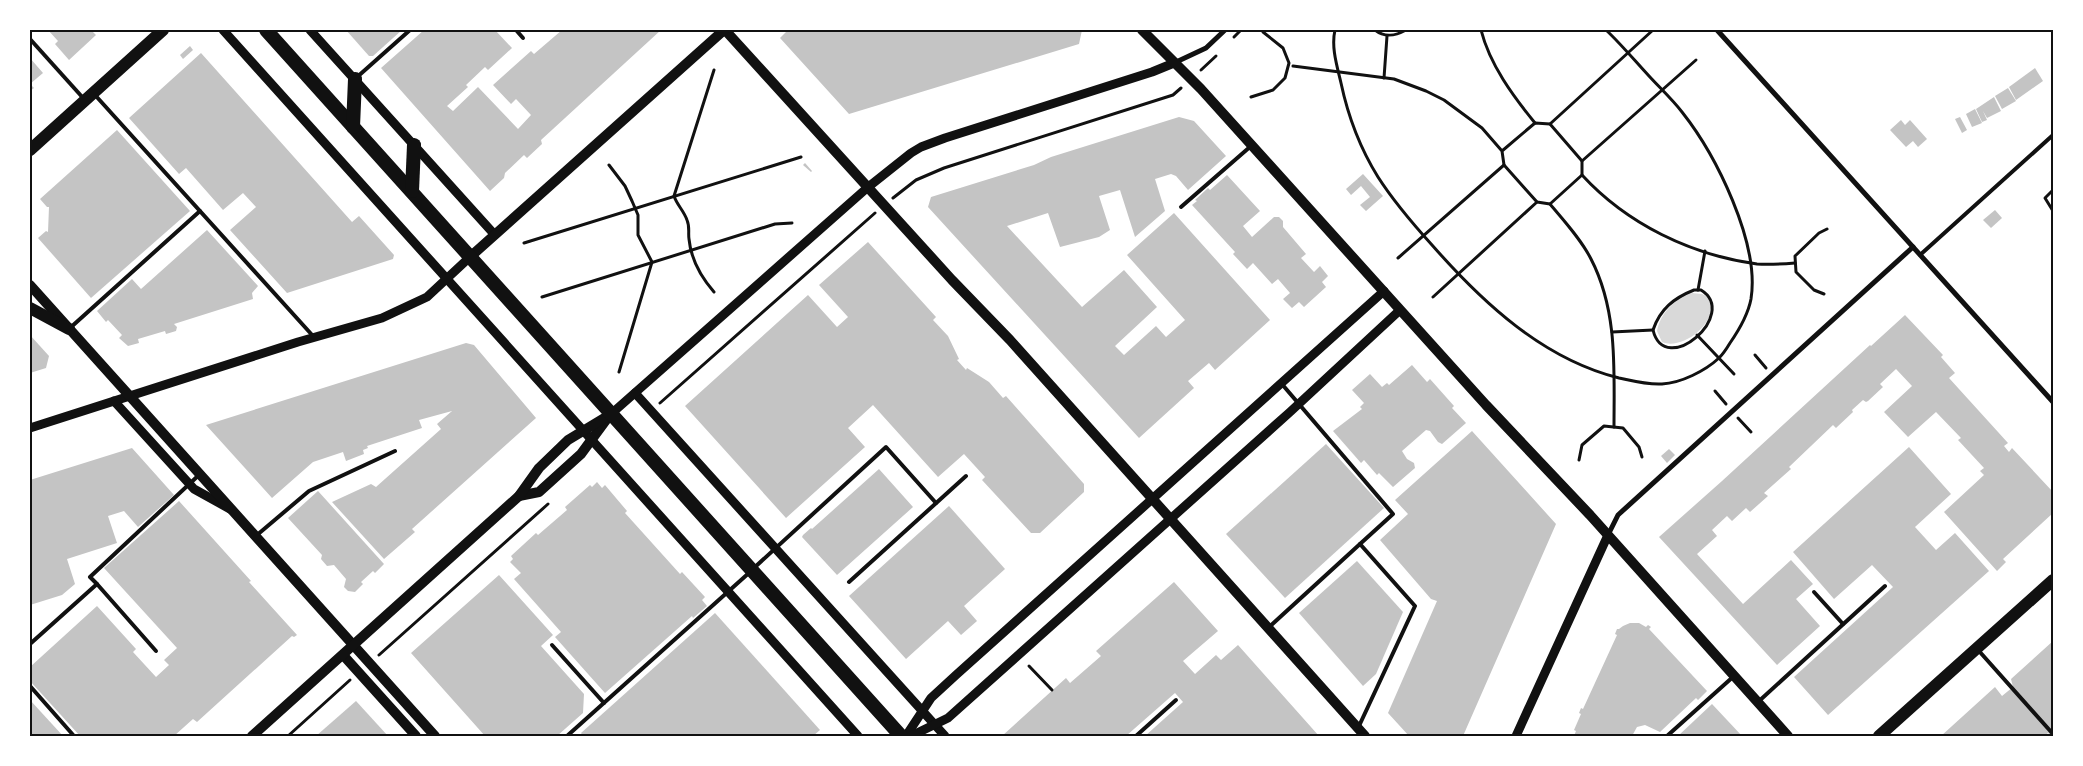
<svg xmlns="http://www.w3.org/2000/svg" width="2083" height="766" font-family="'Varela Round',sans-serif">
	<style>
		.water { fill: #d9d9d9 }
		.building { fill: #c4c4c4 }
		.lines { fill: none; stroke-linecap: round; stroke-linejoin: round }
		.path { stroke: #111; stroke-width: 3 }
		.service { stroke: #111; stroke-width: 4 }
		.minor { stroke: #111; stroke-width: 5 }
		.tertiary { stroke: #111; stroke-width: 9 }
		.secondary { stroke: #111; stroke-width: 10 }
		.primary { stroke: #111; stroke-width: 12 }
		.trunk { stroke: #111; stroke-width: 14 }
		.neatline { fill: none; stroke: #111; stroke-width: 2 }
	</style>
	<rect width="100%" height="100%" fill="#fff"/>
	<!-- water -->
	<path class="water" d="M1692,293L1702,294L1708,297C1709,300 1711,305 1711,308C1711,328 1680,350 1662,342L1657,331C1661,312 1674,300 1692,293Z"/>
	<!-- building -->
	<g class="building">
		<polygon points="48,30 91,30 96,35 69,60 55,44 58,41"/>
		<polygon points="346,30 402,30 373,56 369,56"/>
		<polygon points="424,30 495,30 512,48 488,70 485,67 466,85 468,87 447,106 453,111 478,87 518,129 531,115 516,99 511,104 493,85 531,51 534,54 562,30 661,30 541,140 542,144 527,158 524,155 505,173 504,178 490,191 381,68"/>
		<polygon points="788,30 973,30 974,31 1082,30 1079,44 849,114 780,38"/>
		<polygon points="190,46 193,50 183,59 180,55"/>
		<polygon points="201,53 352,222 359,216 394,255 393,259 287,293 230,230 256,207 243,193 223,210 186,168 179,174 129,118"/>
		<polygon points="30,58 43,73 30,84 34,88 30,91"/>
		<polygon points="2035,68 2043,81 2016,100 2009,87"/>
		<polygon points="2008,88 2016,101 2002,109 1995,96"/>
		<polygon points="1994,97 2001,111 1987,118 1983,111 1987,120 1982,122 1976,109"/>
		<polygon points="1975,109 1982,123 1972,127 1966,114"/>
		<polygon points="1179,117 1194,121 1226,156 1188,190 1176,176 1171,174 1155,179 1165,211 1135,237 1120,190 1099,196 1110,230 1099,237 1060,247 1048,213 1007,226 1082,307 1124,270 1157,307 1115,346 1124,355 1156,326 1166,337 1185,320 1127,255 1174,213 1270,320 1215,370 1209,363 1188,381 1194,388 1139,438 928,207 931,197 1034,165 1051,157"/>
		<polygon points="1960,117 1967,130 1962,133 1955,119"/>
		<polygon points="1901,120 1905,125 1910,120 1927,139 1918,147 1913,141 1906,147 1890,130"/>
		<polygon points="117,130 190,211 91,298 38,238 46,231 48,232 49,207 47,207 40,199"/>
		<polygon points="805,163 812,171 811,172 803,165"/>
		<polygon points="1363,174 1383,196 1366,211 1360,205 1370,197 1361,186 1351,195 1346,189"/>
		<polygon points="1227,175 1260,211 1243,226 1252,237 1274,217 1279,217 1283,221 1283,227 1306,254 1301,258 1314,272 1320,266 1328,276 1322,282 1326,287 1304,307 1299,302 1292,308 1283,299 1290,293 1278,279 1272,284 1253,263 1247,269 1233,254 1235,252 1192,205 1197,201 1195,200 1208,188 1210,190"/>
		<polygon points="1995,210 2002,218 1991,228 1983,220"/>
		<polygon points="207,230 258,286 252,293 253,299 174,324 177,327 176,331 166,334 165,331 138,339 139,343 128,346 119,338 122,335 108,320 106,322 97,311 132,279 141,289"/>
		<polygon points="868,242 936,317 933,320 948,336 959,359 957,360 966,370 967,368 989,382 1003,398 1006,396 1084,484 1084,492 1040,533 1031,533 982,480 985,477 964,454 938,477 873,405 848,428 865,447 786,518 685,406 808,295 837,327 848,317 819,285"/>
		<polygon points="1905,315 1943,355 1941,357 1955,373 1949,378 2008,443 2004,446 2009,452 2012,448 2053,492 2053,513 2003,559 2006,562 1997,571 1944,512 1984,475 1980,471 1984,468 1958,440 1961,438 1936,412 1908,437 1884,412 1912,386 1896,369 1880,384 1883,387 1868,401 1866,402 1863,400 1852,410 1853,412 1836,428 1833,425 1789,467 1791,469 1764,493 1768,496 1750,512 1746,508 1732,521 1727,516 1712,530 1717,536 1697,554 1743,604 1791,560 1813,584 1796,599 1820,626 1777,665 1659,537 1722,481 1870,345 1871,346"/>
		<polygon points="30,335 49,356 46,368 30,373"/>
		<polygon points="466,343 474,345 536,418 412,529 415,532 384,559 332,502 371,484 376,487 441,429 437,424 452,411 419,420 422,428 367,446 368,448 363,450 364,454 346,461 343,452 313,462 272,498 206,425"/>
		<polygon points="1412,365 1427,382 1430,379 1454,406 1452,408 1466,423 1442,444 1438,442 1430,431 1426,430 1402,451 1407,459 1414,463 1415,468 1393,487 1379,473 1377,475 1364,460 1361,463 1333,431 1362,409 1360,407 1364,403 1352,390 1370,374 1382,387 1387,383 1389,385"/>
		<polygon points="1472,431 1556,524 1463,736 1409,736 1388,713 1437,601 1431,599 1380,540 1408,514 1395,500"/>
		<polygon points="1326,444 1384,508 1285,598 1226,534"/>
		<polygon points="1909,447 1951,494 1915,527 1936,550 1955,533 1989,571 1828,715 1794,677 1893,587 1872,565 1834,599 1793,552"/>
		<polygon points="132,448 174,495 138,527 124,511 108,516 117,543 67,559 75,584 62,595 30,605 30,480"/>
		<polygon points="1669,449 1675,455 1667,463 1661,456"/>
		<polygon points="879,469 913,507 837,575 802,537 803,535 811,528 812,529"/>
		<polygon points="597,482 602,488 605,485 627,511 625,513 680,574 682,572 705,597 702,600 707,606 693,618 692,616 605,693 555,637 561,632 514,579 521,573 510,562 513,559 511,556 536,533 538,535 567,510 565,507 590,485 592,487"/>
		<polygon points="318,491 384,564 375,573 373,571 361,582 363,584 355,592 348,591 344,587 346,579 334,565 327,566 321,559 322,555 288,518"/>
		<polygon points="179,501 251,581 249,582 297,635 294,637 292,636 197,722 193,719 174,736 80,736 30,681 30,667 97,606 136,649 133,652 156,677 169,665 164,660 177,648 104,568"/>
		<polygon points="949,506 1005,569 964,606 977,621 961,635 948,621 906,659 849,596"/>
		<polygon points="1357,561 1403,612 1376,674 1363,686 1299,613"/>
		<polygon points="499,575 553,635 541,646 584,694 583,713 557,736 485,736 411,653"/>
		<polygon points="1174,582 1218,631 1183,661 1195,674 1216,655 1221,660 1238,645 1319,736 1145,736 1183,702 1175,693 1126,736 1002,736 1066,678 1070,683 1101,656 1096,651"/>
		<polygon points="715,613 820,730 813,736 583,736 581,733"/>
		<polygon points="1630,623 1639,623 1646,627 1648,625 1651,627 1649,629 1707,691 1698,700 1696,698 1660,732 1645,725 1637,727 1632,736 1574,736 1576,731 1574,730 1581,714 1579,713 1581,708 1583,709 1617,635 1615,634 1617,629 1619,629 1623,626"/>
		<polygon points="2053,641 2053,732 2050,735 2048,733 2045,736 1941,736 1995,687 2002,696 2013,687 2011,679"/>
		<polygon points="30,700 63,736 30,736"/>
		<polygon points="356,701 388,736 316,736"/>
		<polygon points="1712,704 1742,736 1678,736"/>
	</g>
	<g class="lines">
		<!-- path -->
		<g class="path">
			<path d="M1335,30C1331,47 1337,66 1341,83C1348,116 1360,148 1378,177C1394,202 1413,224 1432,245C1483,303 1543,359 1619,378C1633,381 1648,385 1662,384C1681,383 1705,371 1719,358C1723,354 1727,348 1730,343C1739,330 1748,315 1751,299C1760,243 1716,155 1682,112C1672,99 1660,88 1649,76C1635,61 1621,44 1606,30"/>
			<path d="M1375,30C1385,38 1395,36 1406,30"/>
			<path d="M1481,30C1490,65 1513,96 1535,123"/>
			<polyline points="1234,37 1241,30"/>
			<polyline points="1293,66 1394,79 1426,91 1444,100 1482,128 1502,151 1504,165 1537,202 1550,204 1582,175 1582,161 1550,124 1535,123 1502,151"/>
			<path d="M714,70L674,196C677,205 684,211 687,220C690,227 688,233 689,239C691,260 701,277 714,292"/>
			<polyline points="1201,70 1216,56"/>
			<polyline points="1384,78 1387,36"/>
			<polyline points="1251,97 1273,90 1285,78 1289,63 1283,48 1263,32"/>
			<polyline points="1550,124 1653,30"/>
			<polyline points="1582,161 1696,60"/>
			<polyline points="609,165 625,186 632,201 638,215 638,235 652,262 619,372"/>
			<path d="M1582,175C1627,224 1691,255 1757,264C1769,265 1783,264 1795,263"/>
			<polyline points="2053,190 2045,198 2053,211"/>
			<polyline points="893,198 916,180 944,168 1173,95 1181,88"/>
			<path d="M1550,204C1564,221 1581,239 1591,259C1618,311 1614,370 1614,427"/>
			<polyline points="524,243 801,157"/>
			<polyline points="1398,258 1504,165"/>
			<path d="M1694,290H1701C1740,314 1665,379 1653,330C1660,309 1674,298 1694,290Z"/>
			<polyline points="1698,290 1705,251"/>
			<polyline points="1824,294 1814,290 1796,272 1795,256 1819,233 1827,229"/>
			<polyline points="542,297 775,224 792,223"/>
			<polyline points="1433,297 1537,202"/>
			<polyline points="1612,332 1653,330"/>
			<polyline points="1697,335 1734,374"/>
			<polyline points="1755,355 1766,368"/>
			<polyline points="1715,391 1726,404"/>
			<polyline points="660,403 875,213"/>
			<polyline points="1738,418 1751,432"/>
			<polyline points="1579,460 1582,445 1604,426 1623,428 1639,447 1642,457"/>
			<polyline points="379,655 548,504"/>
			<polyline points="1029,666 1052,690"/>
			<polyline points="288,736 350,680"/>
		</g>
		<!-- service -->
		<g class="service">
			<polyline points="516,30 523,38"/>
			<polyline points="30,39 84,99"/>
			<polyline points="356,78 410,30"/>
			<polyline points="95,95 313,336"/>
			<polyline points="1181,207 1251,146"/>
			<polyline points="1920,255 2053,135"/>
			<polyline points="70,328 200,211"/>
			<polyline points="1281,383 1393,514 1360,544"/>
			<polyline points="257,535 309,491 395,451"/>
			<polyline points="755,567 886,447 936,503"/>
			<polyline points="849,582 966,476"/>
			<polyline points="97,584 156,651"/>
			<polyline points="1814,592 1843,624"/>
			<polyline points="1268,628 1360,544 1415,606 1359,726"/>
			<polyline points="30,644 97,584 90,577 200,474"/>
			<polyline points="552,645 604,703"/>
			<polyline points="1979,651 2053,734"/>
			<polyline points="30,686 74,736"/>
			<polyline points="1758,702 1885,586"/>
			<polyline points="567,736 750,572"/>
			<polyline points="1136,736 1176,700"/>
			<polyline points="1667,736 1734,676"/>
		</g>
		<!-- minor -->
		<g class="minor">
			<polyline points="1717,30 2053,402"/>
			<polyline points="1174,63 1206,48 1225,30"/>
			<polyline points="1608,535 1618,515 1913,247"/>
		</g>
		<!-- tertiary -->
		<g class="tertiary">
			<polyline points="223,30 858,736"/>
			<polyline points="310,30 494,234"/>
			<polyline points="635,393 945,736"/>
			<polyline points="114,401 194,489 230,509"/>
			<polyline points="611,414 867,188 911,153 921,147 945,138 1152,72 1174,63"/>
			<polyline points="30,428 298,342 382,318 427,297 470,257"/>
			<polyline points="906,736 931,698 956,675 1384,291"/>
			<polyline points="911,736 948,718 1290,412 1400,310"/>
			<polyline points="1516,736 1608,535"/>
		</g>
		<!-- secondary -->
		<g class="secondary">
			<polyline points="725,30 952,280 1010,340 1365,736"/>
			<polyline points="1142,30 1201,89 1486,405 1590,515 1788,736"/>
			<polyline points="470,257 724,30"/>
			<polyline points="30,285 435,736"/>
			<polyline points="519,496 539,492 581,454 606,420"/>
			<polyline points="343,655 416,736"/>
			<polyline points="252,736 519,496 539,468 568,440 611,414"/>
		</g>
		<!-- primary -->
		<g class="primary">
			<polyline points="30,150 163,30"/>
			<polyline points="30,308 69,329"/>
			<polyline points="1879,736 2053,580"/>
		</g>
		<!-- trunk -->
		<g class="trunk">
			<polyline points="266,30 901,736"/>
			<polyline points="353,127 355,79"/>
			<polyline points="412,191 414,145"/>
		</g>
	</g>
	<!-- border -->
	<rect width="2083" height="766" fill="none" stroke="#ffffff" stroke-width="62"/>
	<rect x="31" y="31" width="2021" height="704" class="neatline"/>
</svg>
